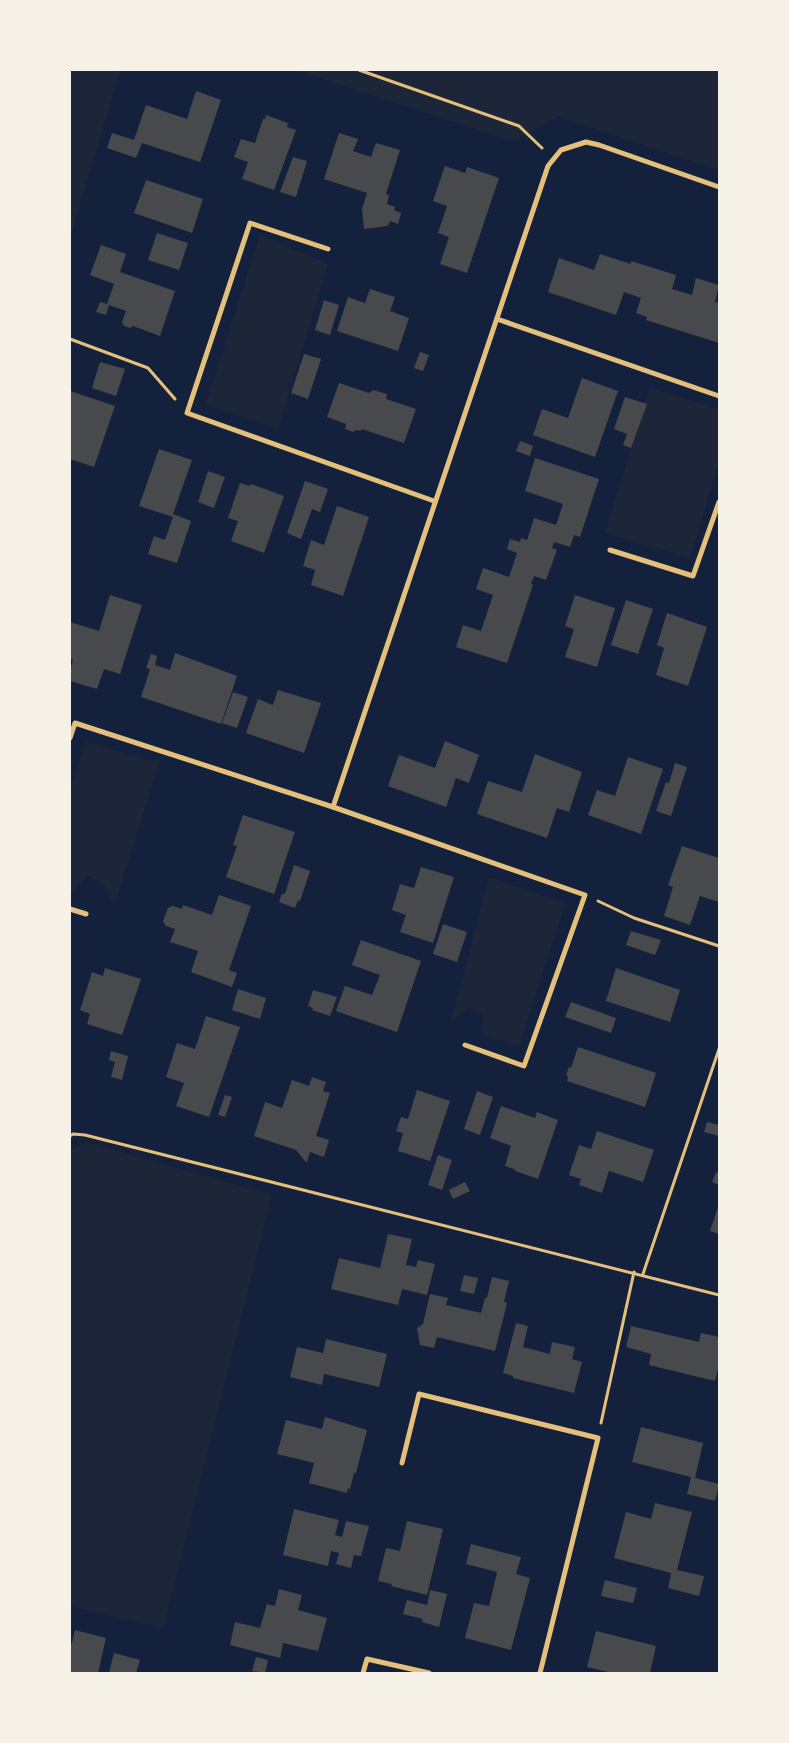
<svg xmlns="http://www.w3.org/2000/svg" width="789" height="1743" font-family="Raleway,sans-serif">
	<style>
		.green { fill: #1d2539 }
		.building { fill: #48494c }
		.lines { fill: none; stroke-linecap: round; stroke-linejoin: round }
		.path { stroke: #e5c07b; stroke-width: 3 }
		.minor { stroke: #e5c07b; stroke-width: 5 }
	</style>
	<rect width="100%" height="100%" fill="#14213d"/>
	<!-- green -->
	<g class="green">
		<polygon points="70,70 120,70 70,238"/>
		<polygon points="294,70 719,70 719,170 558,116 513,141"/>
		<polygon points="260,235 328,264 278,428 206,404"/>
		<polygon points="650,388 719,409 719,462 690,558 605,533"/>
		<polygon points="86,742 159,763 114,906 104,884 89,876 73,892 70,891 70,789"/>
		<polygon points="489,877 565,904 519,1046 483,1035 482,1013 468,1008 451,1022"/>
		<polygon points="86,1142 272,1195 163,1628 70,1606 70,1150"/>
	</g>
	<!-- building -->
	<g class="building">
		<polygon points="196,91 221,100 200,162 142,143 136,158 107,148 112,133 134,140 146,105 187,119"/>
		<polygon points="266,115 288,123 287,127 296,130 274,190 242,179 248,162 234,157 241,139 255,143 263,119 265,119"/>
		<polygon points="339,133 358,139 353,151 371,157 376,143 400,150 386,194 389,195 387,204 395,207 394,210 401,213 398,224 390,221 388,226 364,229 362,209 367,193 324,179"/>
		<polygon points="293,157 307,161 296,197 280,192"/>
		<polygon points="445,166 465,173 467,167 499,178 467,273 440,264 449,237 438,233 447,206 433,201"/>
		<polygon points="146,180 203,199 192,233 134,213"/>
		<polygon points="157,233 188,243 179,270 148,260"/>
		<polygon points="101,245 126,254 120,272 175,291 160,336 133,326 130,328 124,326 122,322 126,311 109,305 106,315 96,312 100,302 107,304 114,284 90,275"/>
		<polygon points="600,254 631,264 631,261 676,275 672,289 692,295 696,278 719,285 715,302 719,303 719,343 646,320 647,317 636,313 641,298 624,292 616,315 548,292 559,258 594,270"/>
		<polygon points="370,289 395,297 390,311 409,318 398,351 337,331 348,297 365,303"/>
		<polygon points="324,300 339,305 330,335 315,330"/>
		<polygon points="420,352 429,355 423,371 414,368"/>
		<polygon points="304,354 321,359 308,399 291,393"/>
		<polygon points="100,362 125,369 116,396 92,388"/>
		<polygon points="582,378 618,391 595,457 533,435 542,409 568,418"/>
		<polygon points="339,383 369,393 373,390 387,394 386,399 416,409 404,443 362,429 361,431 356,430 353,432 345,429 346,424 327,417"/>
		<polygon points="70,391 115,406 94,467 70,459"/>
		<polygon points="625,397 647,404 631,448 623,445 627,434 614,429"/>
		<polygon points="520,441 533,446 530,456 516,451"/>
		<polygon points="159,449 192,460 173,514 191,521 177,563 148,554 154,536 165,540 173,517 139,506"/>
		<polygon points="535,458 599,479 580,537 574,535 570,547 554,542 552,548 557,550 546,580 534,576 531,584 533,585 507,663 456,647 463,625 481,631 493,595 476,589 483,568 509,577 517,553 507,549 510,539 520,542 521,538 527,540 534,518 556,525 563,504 525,491"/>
		<polygon points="208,471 225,477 214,508 198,502"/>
		<polygon points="305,481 328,489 320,512 312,509 301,539 287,533"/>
		<polygon points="240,483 250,486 251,484 284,496 264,553 231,541 238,521 228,518"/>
		<polygon points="337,506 369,517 343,596 311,585 315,570 303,566 311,540 324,545"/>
		<polygon points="110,595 142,605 120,674 104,669 97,689 70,681 70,670 73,660 70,658 70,622 99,631"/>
		<polygon points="575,595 615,608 597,667 565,657 574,629 565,626"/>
		<polygon points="626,600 653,609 638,654 611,645"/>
		<polygon points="667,613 707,627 688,686 656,675 664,648 657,645"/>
		<polygon points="175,653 237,676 221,724 141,697 150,669 146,668 151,654 157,656 155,665 170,670"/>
		<polygon points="278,690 321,703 304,753 246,733 258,699 273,705"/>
		<polygon points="233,692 248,697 237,728 222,723"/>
		<polygon points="445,741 479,755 469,783 456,778 446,807 388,786 399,755 435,768"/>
		<polygon points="535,754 582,772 569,812 557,808 547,838 477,814 488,781 522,792"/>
		<polygon points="628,757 663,769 641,834 588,815 597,790 615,796"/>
		<polygon points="675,763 687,767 671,816 656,811 666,782 669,783"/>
		<polygon points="243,815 295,832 274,894 226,877 237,846 233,845"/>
		<polygon points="682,846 719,858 719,902 700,896 690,925 664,916 673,887 668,885"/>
		<polygon points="294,865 310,871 300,901 298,900 295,908 279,902 282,894 285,894"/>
		<polygon points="421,867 454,877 433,943 400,932 406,915 392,910 400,884 414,888"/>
		<polygon points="219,895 251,906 229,970 237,973 232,987 191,972 198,951 170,942 175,929 166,926 163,921 168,908 173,906 182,909 183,905 212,915"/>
		<polygon points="443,924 467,932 457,962 433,954"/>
		<polygon points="631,931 661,940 655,955 626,945"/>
		<polygon points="361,940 421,961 397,1032 336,1011 345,986 372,995 380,975 352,965"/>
		<polygon points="105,968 141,979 122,1035 87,1024 90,1014 80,1010 92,972 103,976"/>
		<polygon points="616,968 680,990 670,1022 606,1001"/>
		<polygon points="238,989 266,998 260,1019 232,1010"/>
		<polygon points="313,990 337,997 330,1016 312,1010 313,1008 308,1006"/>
		<polygon points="571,1002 616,1018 611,1033 565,1017"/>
		<polygon points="206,1016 240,1027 209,1117 176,1106 184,1083 166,1077 177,1043 195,1049"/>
		<polygon points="578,1047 656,1073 645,1107 567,1081 568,1076 566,1075 569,1067 571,1068"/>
		<polygon points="111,1051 128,1056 122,1080 111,1077 115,1062 109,1060"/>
		<polygon points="312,1077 326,1082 323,1091 330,1093 316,1136 329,1140 324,1157 310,1152 307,1162 305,1161 296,1150 254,1136 265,1102 282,1108 292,1080 309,1086"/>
		<polygon points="417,1090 450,1101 430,1161 398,1151 403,1133 396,1131 401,1117 408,1119"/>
		<polygon points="477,1091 493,1097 480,1135 464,1129"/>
		<polygon points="225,1095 232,1097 225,1117 218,1115"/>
		<polygon points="501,1106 535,1118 537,1112 558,1120 538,1179 515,1171 516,1170 505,1166 511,1146 490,1138"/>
		<polygon points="707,1122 719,1125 719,1136 704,1132"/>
		<polygon points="597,1131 654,1150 643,1182 609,1171 602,1193 579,1185 581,1179 569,1175 579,1145 591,1149"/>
		<polygon points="438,1155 452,1160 442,1190 428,1185"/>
		<polygon points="716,1172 719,1173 719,1185 712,1182"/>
		<polygon points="465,1182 470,1191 453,1199 449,1190"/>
		<polygon points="719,1204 719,1234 710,1231"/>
		<polygon points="388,1234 412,1239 406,1265 416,1267 418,1260 435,1264 427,1295 402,1289 398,1305 331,1289 339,1258 380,1268"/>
		<polygon points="464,1275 478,1278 474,1294 460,1291"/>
		<polygon points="492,1277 509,1281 504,1302 507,1303 495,1351 437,1337 434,1348 420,1345 417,1328 423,1324 430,1294 448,1298 446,1305 481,1313 485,1298 487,1298"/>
		<polygon points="516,1323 528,1326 523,1347 550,1354 552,1342 575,1347 572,1359 582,1362 574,1393 513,1378 513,1376 503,1373"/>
		<polygon points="631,1326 699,1342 701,1333 719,1337 719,1365 715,1381 649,1365 651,1354 626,1347"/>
		<polygon points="326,1339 387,1354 379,1387 324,1374 322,1385 290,1377 297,1347 323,1353"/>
		<polygon points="325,1417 367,1430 356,1473 354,1473 350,1489 348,1488 347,1493 309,1483 314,1463 277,1454 286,1420 322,1429"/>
		<polygon points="641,1427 703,1443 695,1478 719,1484 715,1501 687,1494 691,1477 632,1462"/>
		<polygon points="655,1503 692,1512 677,1570 704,1576 699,1596 668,1588 671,1573 614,1558 626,1512 651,1519"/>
		<polygon points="294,1509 339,1520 335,1535 342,1537 346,1521 369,1526 361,1556 354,1555 351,1568 336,1564 339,1553 331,1551 328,1566 283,1555"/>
		<polygon points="407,1521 443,1529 427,1595 391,1586 392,1584 378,1581 386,1548 400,1551"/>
		<polygon points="471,1544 521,1557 516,1574 530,1578 511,1650 465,1638 474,1603 489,1606 497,1572 466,1564"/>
		<polygon points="605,1580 637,1588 633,1603 601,1596"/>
		<polygon points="279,1589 302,1595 298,1610 327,1618 318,1651 283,1643 280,1658 230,1645 235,1622 260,1628 267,1604 275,1606"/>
		<polygon points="430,1590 447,1594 439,1627 422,1622 423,1619 403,1614 407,1600 427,1605"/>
		<polygon points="75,1630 106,1638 98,1673 70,1673 70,1650"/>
		<polygon points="596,1631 656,1646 650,1673 613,1673 587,1667"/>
		<polygon points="114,1653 140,1660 136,1673 109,1673"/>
		<polygon points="256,1657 268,1660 265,1673 252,1671"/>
	</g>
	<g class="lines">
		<!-- path -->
		<g class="path">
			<polyline points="359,70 519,126 542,148"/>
			<polyline points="70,339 148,368 175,399"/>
			<polyline points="598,901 634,918 719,946"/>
			<polyline points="70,1136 73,1134 85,1135 719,1295"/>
			<polyline points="643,1274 719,1049"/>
			<polyline points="601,1423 634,1272"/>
		</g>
		<!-- minor -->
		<g class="minor">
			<polyline points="328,249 250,223 187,413 434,501"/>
			<polyline points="497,319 719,396"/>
			<polyline points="610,550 693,576 719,502"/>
			<polyline points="70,738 75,723 333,807 585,895 524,1066 465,1045"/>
			<polyline points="333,807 548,166 561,150 586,142 599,145 719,187"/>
			<polyline points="70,909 86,914"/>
			<polyline points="402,1463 419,1394 598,1438 540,1673"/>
			<polyline points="363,1673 367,1659 429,1673"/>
		</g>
	</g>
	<!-- border -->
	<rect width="789" height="1743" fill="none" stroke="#f6f1e7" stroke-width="142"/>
</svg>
